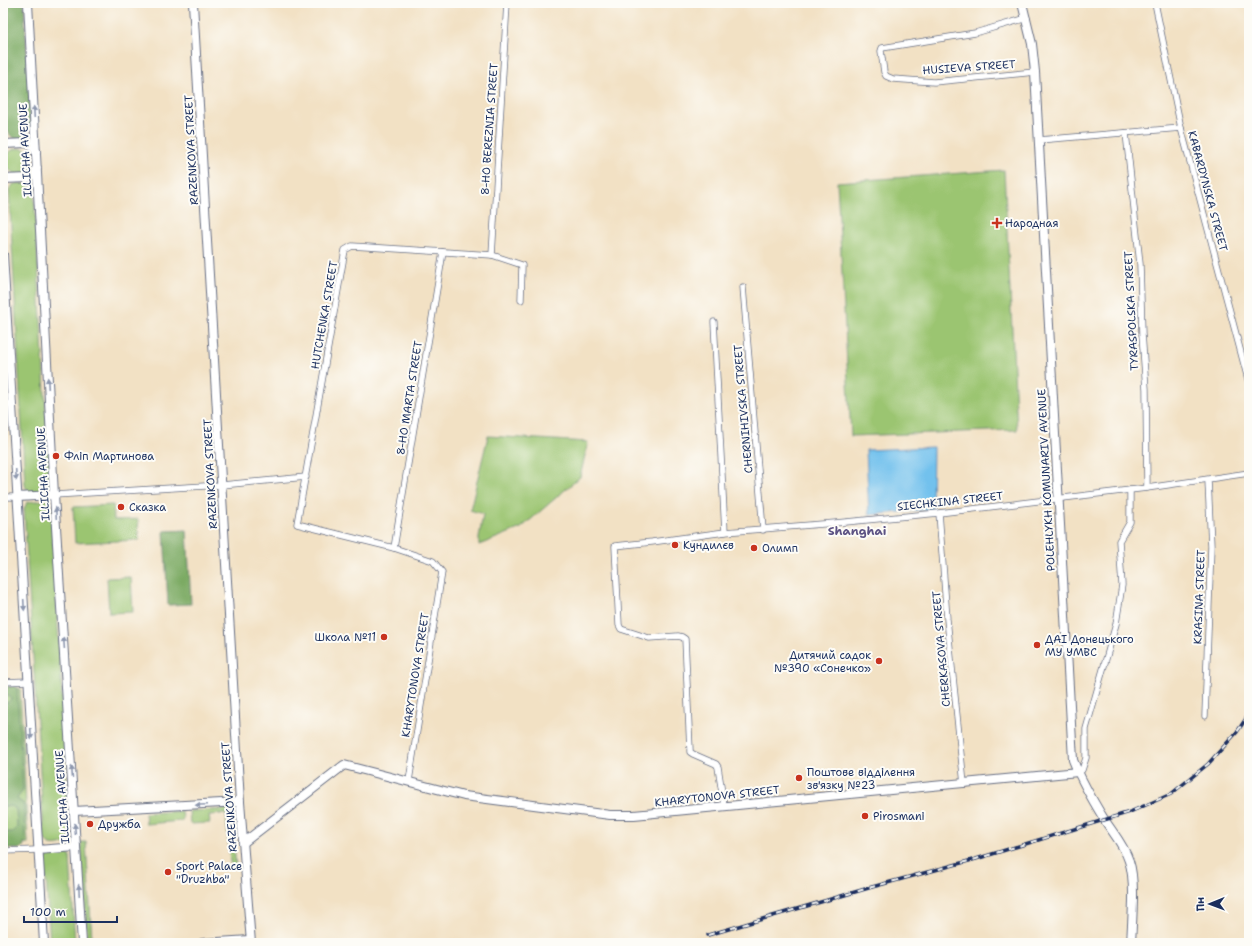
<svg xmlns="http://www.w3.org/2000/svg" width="1252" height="946" font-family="'Shantell Sans',sans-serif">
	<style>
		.green { fill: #9bc571; stroke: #5b7a68 }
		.forest { fill: #7caa63; stroke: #4c6c60 }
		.water { fill: #72c1ed; stroke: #4678a6 }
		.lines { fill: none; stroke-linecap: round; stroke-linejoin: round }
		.street-casing { stroke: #666d82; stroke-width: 7 }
		.secondary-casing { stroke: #666d82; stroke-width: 10 }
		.primary-casing { stroke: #666d82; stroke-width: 10 }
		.street { stroke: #fff; stroke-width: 5.5 }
		.secondary { stroke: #fff; stroke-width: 8 }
		.primary { stroke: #fff; stroke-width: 8 }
		.rail-casing { stroke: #1b2f5e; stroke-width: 3.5 }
		.rail { stroke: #fdfcf7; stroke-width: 2; stroke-dasharray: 6; stroke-linecap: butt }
		.oneway { fill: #8d97ae }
		.poi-dot { fill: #c8321e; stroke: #fdfcf7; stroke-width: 1.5 }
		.labels { text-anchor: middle; stroke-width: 4; stroke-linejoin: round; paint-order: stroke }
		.street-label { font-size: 11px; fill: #1b2f5e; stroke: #fdfcf7 }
		.poi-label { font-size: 11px; fill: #1b2f5e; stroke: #fdfcf7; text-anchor: start }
		.neighbourhood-label { font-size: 12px; font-weight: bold; fill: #5d5384; stroke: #fdfcf7 }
	</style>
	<rect width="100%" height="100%" fill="#fdfcf7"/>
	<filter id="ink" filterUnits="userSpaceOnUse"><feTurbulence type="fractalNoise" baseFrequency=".025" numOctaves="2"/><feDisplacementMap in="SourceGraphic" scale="8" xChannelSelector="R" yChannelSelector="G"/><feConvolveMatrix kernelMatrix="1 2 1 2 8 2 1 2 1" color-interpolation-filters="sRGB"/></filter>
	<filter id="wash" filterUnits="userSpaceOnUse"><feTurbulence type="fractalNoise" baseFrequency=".012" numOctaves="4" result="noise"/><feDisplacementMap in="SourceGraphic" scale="16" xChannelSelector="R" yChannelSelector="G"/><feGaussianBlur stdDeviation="0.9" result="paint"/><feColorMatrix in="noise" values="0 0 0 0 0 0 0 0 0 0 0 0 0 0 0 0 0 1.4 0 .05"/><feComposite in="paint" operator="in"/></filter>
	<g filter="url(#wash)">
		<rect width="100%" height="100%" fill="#f2e1c4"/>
		<!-- green -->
		<g class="green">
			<circle cx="19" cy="161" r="13"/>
			<polygon points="1004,170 1017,430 851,436 837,182"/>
			<path d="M17,183L26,184L34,189L50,487L47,491C37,493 28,496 25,485L9,190L12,185Z"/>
			<polygon points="488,436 588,442 580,477 521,528 479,545 479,538 483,514 470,510"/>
			<path d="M45,500L50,502L51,507L70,835L69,841C65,845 52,848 47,843C46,842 44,838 44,837L24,509L27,502Z"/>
			<polygon points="113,505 114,520 138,519 139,540 75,543 73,507"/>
			<polygon points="131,577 133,612 109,613 107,578"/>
			<polygon points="20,688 28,843 3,845 3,689"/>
			<polygon points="231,809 236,867 232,866 230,862 226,814 209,815 210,823 190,824 189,811"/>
			<polygon points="182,811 183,819 181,821 146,824 145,813"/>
			<polygon points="81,842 86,842 92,939 87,939"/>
			<path d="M53,852C60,852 67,850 70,856L75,943H50L45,861L47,857Z"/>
		</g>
		<!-- forest -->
		<g class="forest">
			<path d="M3,3H24L31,124C26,143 9,144 6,125L3,79Z"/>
			<polygon points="187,530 191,604 168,605 164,531"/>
			<polygon points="14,686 17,687 23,789 22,792 17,798 18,800 23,803 24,806 25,841 23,847 20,849 3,849 3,832 13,832 16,829 17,826 16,809 11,806 3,807 3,704 8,702 11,699 9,695 3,694 3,687"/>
		</g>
		<!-- water -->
		<polygon class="water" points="933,447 932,509 869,515 866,450"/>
	</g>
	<g filter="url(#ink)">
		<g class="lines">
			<defs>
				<g id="street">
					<polyline points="1155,3 1181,128 1249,383"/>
					<polyline points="1027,18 975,33 882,48 881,51 884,72 886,76 893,79 934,82 1035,72"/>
					<polyline points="1126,133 1140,264 1142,334 1146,389 1147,488"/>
					<polyline points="1039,140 1181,128"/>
					<polyline points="492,255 507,3"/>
					<polyline points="743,287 763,530"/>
					<polyline points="714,322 725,532"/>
					<polyline points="54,495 222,485 306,477"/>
					<polyline points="3,497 17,497"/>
					<polyline points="939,513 947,619 964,784"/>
					<polyline points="394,548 443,252"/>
					<polyline points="3,682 28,681"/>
					<polyline points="1205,716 1211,546 1208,480"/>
					<polyline points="1078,772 1082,770 1086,758 1086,729 1116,624 1122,585 1119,541 1130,522 1130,490"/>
					<polyline points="409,781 442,572 433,561 394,548 297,524 345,250 352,246 492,255 522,265 521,300"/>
					<polyline points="724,806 718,767 716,764 693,754 690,752 690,750 685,639 682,637 678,636 649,638 621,629 619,625 615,546 652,542 725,532 835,523 939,513 1147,488 1249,473"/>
					<polyline points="3,851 38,850"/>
				</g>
				<g id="secondary">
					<polyline points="28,3 54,495 82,943"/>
					<polyline points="193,3 240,802 251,943"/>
					<polyline points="3,144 28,143 36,151"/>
					<polyline points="3,179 29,178 37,168"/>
					<polyline points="3,254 44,943"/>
					<polyline points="17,497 54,495"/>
					<polyline points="74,811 240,802"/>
					<polyline points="243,843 344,765 464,796 610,815 634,815 1078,772"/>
					<polyline points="38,850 76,847"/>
					<polyline points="202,943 250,940"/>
				</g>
				<path id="primary" d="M1022,3L1032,44L1035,72L1073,760C1081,780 1093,801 1104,819C1113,833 1124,845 1129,861C1136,880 1132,921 1131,943"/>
			</defs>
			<!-- street casing -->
			<use href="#street" class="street-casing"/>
			<!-- secondary casing -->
			<use href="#secondary" class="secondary-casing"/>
			<!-- primary casing -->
			<use href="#primary" class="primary-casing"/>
			<!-- street -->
			<use href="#street" class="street"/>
			<!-- secondary -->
			<use href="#secondary" class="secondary"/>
			<!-- primary -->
			<use href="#primary" class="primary"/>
			<defs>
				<polyline id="rail" points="708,935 872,887 976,859 1130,812 1171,794 1208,764 1237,732 1249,714"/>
			</defs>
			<!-- rail casing -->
			<use href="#rail" class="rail-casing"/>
			<!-- rail -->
			<use href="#rail" class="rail"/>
		</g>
		<!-- one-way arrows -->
		<defs><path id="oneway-solid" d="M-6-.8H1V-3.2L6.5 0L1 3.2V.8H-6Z"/></defs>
		<g class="oneway">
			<use href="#oneway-solid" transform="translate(34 112) rotate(-93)"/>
			<use href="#oneway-solid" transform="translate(48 383) rotate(-93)"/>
			<use href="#oneway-solid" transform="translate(16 475) rotate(87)"/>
			<use href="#oneway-solid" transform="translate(56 513) rotate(-93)"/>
			<use href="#oneway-solid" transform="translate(24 605) rotate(87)"/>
			<use href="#oneway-solid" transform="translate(64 643) rotate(-94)"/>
			<use href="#oneway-solid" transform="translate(31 734) rotate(87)"/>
			<use href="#oneway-solid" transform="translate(72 772) rotate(-94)"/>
			<use href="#oneway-solid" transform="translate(201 805) rotate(177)"/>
			<use href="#oneway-solid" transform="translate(75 829) rotate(-94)"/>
			<use href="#oneway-solid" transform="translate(79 890) rotate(-93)"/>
		</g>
	</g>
	<!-- markers -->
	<g class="poi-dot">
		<path d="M995 217h4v4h4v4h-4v4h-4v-4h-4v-4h4z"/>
		<circle cx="56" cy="456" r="4"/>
		<circle cx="121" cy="507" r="4"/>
		<circle cx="675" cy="545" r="4"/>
		<circle cx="754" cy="548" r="4"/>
		<circle cx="384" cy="637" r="4"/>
		<circle cx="1037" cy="645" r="4"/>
		<circle cx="879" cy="661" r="4"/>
		<circle cx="799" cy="778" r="4"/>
		<circle cx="865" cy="816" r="4"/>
		<circle cx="90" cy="824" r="4"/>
		<circle cx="168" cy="872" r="4"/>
	</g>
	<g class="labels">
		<!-- street labels -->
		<g class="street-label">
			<text transform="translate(969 67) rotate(-4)" y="4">HUSIEVA STREET</text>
			<text transform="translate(489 129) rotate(-86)" y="4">8-HO BEREZNIA STREET</text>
			<text transform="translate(25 150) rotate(-93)" y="4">ILLICHA AVENUE</text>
			<text transform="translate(191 150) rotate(-93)" y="4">RAZENKOVA STREET</text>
			<text transform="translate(1208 191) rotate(75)" y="4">KABARDYNSKA STREET</text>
			<text transform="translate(1131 311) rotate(-93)" y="4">TYRASPOLSKA STREET</text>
			<text transform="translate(324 315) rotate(-80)" y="4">HUTCHENKA STREET</text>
			<text transform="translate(409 398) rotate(-81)" y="4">8-HO MARTA STREET</text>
			<text transform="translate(743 409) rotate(-95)" y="4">CHERNIHIVSKA STREET</text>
			<text transform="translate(43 474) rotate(-93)" y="4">ILLICHA AVENUE</text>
			<text transform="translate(210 474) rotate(-93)" y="4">RAZENKOVA STREET</text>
			<text transform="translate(1046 480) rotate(-93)" y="4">POLEHLYKH KOMUNARIV AVENUE</text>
			<text transform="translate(950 501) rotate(-6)" y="4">SIECHKINA STREET</text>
			<text transform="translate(1199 597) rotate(-88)" y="4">KRASINA STREET</text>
			<text transform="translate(941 649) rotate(-95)" y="4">CHERKASOVA STREET</text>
			<text transform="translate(415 675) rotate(-81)" y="4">KHARYTONOVA STREET</text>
			<text transform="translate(717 796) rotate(-6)" y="4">KHARYTONOVA STREET</text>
			<text transform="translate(62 797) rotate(-94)" y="4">ILLICHA AVENUE</text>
			<text transform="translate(229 797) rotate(-94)" y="4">RAZENKOVA STREET</text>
		</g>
		<!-- poi labels -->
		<g class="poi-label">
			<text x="1005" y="227">Народная</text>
			<text x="64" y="460">Фліп Мартинова</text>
			<text x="129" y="511">Сказка</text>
			<text x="683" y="549">Кундилєв</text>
			<text x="762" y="552">Олимп</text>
			<text x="376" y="641" text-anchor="end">Школа №11</text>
			<text x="1045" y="643">ДАІ Донецького<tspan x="1045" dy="13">МУ УМВС</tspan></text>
			<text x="871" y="659" text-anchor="end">Дитячий садок<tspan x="871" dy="13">№390 «Сонечко»</tspan></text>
			<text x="807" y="776">Поштове відділення<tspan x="807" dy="13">зв'язку №23</tspan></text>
			<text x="873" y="820">Pirosmani</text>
			<text x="98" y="828">Дружба</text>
			<text x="176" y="870">Sport Palace<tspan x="176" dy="13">"Druzhba"</tspan></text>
		</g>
		<!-- neighbourhood labels -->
		<g class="neighbourhood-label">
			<text x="857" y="535">Shanghai</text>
		</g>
	</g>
	<!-- margin -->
	<rect width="1252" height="946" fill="none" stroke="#fdfcf7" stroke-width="16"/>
	<!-- north arrow -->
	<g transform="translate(1210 904) rotate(269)" stroke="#fdfcf7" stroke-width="3" paint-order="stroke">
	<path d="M0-3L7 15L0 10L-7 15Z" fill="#1b2f5e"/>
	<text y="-6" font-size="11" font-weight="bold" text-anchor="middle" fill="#1b2f5e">Пн</text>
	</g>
	<!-- scale -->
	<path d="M24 916v6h93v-6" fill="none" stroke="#1b2f5e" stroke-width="2"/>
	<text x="30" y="916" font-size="12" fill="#1b2f5e" stroke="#fdfcf7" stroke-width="3" paint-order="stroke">100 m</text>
</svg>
